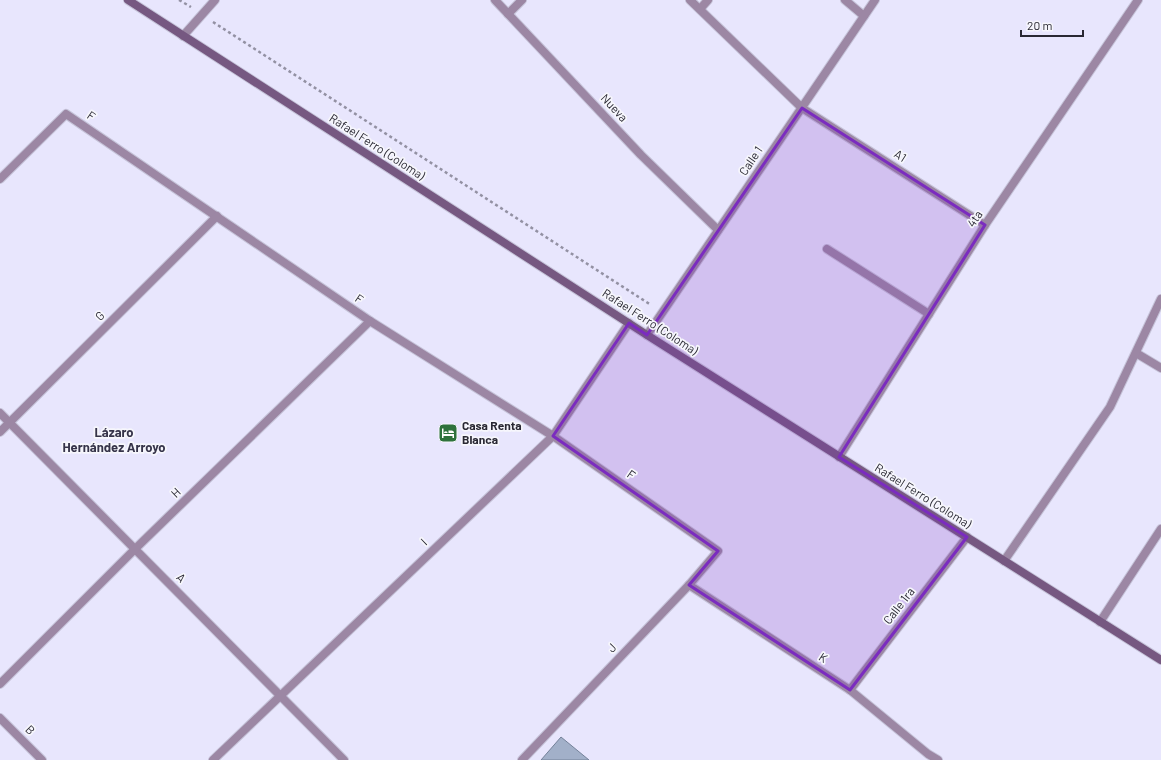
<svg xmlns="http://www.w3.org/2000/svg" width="1161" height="760" font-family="Barlow,sans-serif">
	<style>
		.building { fill: #a2b0c9; stroke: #748299 }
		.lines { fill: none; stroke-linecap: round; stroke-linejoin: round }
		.service-casing { stroke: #c6c4d9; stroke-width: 10 }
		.minor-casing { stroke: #c6c4d9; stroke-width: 10 }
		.secondary-casing { stroke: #c6c4d9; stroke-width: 10 }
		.path { stroke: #9391a3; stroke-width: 2.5; stroke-dasharray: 3 3; stroke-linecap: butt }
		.service { stroke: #9c87a4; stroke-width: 8 }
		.minor { stroke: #9c87a4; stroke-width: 8 }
		.secondary { stroke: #765881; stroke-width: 8 }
		.marked { fill: #7b2cbf; fill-opacity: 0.2; stroke: #7b2cbf; stroke-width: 3; stroke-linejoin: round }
		.labels { text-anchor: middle; stroke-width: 3.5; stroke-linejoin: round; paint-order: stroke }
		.street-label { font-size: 12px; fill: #292833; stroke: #f6f6fc }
		.poi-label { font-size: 12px; font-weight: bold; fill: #292833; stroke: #f6f6fc; text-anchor: start }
		.neighbourhood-label { font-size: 13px; font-weight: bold; fill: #36344a; stroke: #f6f6fc }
	</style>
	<rect width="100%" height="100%" fill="#e8e6fd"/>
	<!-- building -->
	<polygon class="building" points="561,737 589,760 541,760"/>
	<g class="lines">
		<defs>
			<g id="service">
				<polyline points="690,0 802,108"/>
				<polyline points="700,9 708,0"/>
				<polyline points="508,14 522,0"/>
				<polyline points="827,249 929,314"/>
				<polyline points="1100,622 1161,529"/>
			</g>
			<g id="minor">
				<polyline points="495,0 641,155 718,230"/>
				<polyline points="845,0 864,16"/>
				<polyline points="183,36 215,0"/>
				<polyline points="802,108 985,225"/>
				<polyline points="0,179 66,114 370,321 553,436 718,551 689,585 522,760"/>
				<polyline points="647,335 875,0"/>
				<polyline points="1136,353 1161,368"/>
				<polyline points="0,413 344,760"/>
				<polyline points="0,432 217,216"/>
				<polyline points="839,457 985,225 1138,0"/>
				<polyline points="1004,561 1110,407 1161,299"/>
				<polyline points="689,585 850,690 928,754 938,760"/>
				<polyline points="0,684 135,549 370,321"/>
				<polyline points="850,690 967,537"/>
				<polyline points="0,718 42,760"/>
				<polyline points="213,760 553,436 629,323"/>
			</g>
			<polyline id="secondary" points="128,0 647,335 1161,660"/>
		</defs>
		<!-- service casing -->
		<use href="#service" class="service-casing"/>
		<!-- minor casing -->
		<use href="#minor" class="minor-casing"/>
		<!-- secondary casing -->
		<use href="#secondary" class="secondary-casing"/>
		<!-- path -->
		<g class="path">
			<polyline points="179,0 191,7"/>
			<polyline points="213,22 651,305"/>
		</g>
		<!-- service -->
		<use href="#service" class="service"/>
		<!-- minor -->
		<use href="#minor" class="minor"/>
		<!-- secondary -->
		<use href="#secondary" class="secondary"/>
	</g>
	<!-- marked area -->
	<path class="marked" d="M802,108L985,225L839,457L967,537L850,690L689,585L718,551L553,436L629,323L647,335Z"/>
	<!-- icons -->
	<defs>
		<symbol id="hotel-square" viewBox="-11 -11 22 22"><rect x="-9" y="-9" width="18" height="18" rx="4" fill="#2e723c" stroke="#f6f6fc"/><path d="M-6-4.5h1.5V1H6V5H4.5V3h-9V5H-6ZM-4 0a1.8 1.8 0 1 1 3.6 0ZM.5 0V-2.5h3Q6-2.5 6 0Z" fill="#fff"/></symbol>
	</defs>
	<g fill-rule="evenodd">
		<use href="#hotel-square" x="437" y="422" width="22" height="22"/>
	</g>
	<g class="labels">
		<!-- street labels -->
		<g class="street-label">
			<text transform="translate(614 108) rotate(47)" y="4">Nueva</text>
			<text transform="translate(91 116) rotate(34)" y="4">F</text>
			<text transform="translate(377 147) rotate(33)" y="4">Rafael Ferro (Coloma)</text>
			<text transform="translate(900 156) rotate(32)" y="4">A1</text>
			<text transform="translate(751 161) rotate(-56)" y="4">Calle 1</text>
			<text transform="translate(975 219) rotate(-57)" y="4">4ta</text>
			<text transform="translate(359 299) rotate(34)" y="4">F</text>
			<text transform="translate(100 316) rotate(-45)" y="4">G</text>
			<text transform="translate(650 322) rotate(33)" y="4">Rafael Ferro (Coloma)</text>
			<text transform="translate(631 475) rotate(35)" y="4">F</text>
			<text transform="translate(176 493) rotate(-44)" y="4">H</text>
			<text transform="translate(923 496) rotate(32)" y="4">Rafael Ferro (Coloma)</text>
			<text transform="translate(424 542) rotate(-44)" y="4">I</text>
			<text transform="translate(181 578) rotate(45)" y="4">A</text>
			<text transform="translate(899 606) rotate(-52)" y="4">Calle 1ra</text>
			<text transform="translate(612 648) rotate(-46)" y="4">J</text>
			<text transform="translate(823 658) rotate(33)" y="4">K</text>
			<text transform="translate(30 730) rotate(45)" y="4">B</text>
		</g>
		<!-- poi labels -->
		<g class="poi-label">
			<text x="462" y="430">Casa Renta<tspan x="462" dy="14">Blanca</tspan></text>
		</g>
		<!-- neighbourhood labels -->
		<g class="neighbourhood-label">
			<text x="114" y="437">Lázaro<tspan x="114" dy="15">Hernández Arroyo</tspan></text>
		</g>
	</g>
	<!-- scale -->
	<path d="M1021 30v6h62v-6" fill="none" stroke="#292833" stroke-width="2"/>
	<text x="1027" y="30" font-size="12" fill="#292833" stroke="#f6f6fc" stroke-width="3" paint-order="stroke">20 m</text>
</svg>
